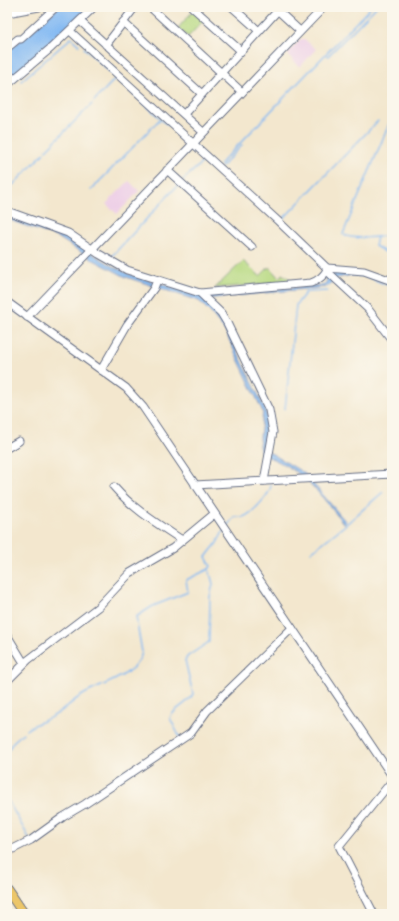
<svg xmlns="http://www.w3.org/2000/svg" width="399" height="921" font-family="'IM FELL English',serif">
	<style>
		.built { fill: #eed0e7 }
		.green { fill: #b7d981; stroke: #698470 }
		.water { fill: #84baf3; stroke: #5074a8 }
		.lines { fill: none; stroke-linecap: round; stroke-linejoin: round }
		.stream { stroke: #84baf3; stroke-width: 1.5 }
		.minor-casing { stroke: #676f85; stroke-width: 9 }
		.major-casing { stroke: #676f85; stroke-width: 11 }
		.minor { stroke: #fff; stroke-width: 7 }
		.major { stroke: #ecc669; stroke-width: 9 }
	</style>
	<rect width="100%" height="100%" fill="#fbf7ec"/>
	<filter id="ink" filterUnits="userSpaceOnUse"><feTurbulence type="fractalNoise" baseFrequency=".025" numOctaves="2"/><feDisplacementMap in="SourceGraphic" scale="8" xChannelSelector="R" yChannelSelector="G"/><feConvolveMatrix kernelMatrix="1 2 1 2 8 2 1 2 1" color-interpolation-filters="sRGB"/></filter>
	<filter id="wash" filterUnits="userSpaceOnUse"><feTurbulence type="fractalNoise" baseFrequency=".012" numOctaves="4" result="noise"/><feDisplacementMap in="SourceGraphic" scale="16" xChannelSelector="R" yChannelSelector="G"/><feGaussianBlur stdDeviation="0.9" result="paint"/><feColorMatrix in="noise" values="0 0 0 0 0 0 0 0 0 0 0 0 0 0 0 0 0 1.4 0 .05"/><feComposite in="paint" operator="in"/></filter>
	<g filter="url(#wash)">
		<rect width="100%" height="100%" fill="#f3e7ce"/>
		<!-- built -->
		<g class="built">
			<polygon points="301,39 304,39 316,49 300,67 289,56 288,53"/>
			<polygon points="129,181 139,191 117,214 106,204"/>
		</g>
		<!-- green -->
		<g class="green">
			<polygon points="193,11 203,21 188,37 178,28"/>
			<polygon points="243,261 260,276 269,267 279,278 282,274 295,282 215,288"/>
		</g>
		<!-- water -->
		<g class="water">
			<polygon points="59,7 90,7 65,31 7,81 7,52"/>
			<path d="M7,214L59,233L114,267L129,274L196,295L324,285L327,281L326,277L333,272L352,274V275L337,278L326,287L203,299L223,321L265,409L267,417L263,445L264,449L304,473L346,522L344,524C319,493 305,471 266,456L263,460L259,446L263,412L225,331L212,314L199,301L126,277L92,259L59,238L7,219Z"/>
		</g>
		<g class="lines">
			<!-- stream -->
			<g class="stream">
				<polyline points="84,48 159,117"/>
				<polyline points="328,56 376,7"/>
				<polyline points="21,81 71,38 79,45"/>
				<polyline points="94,101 116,78"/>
				<path d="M392,117L343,234C350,240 384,238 392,233"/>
				<polyline points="138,142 160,119 168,125"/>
				<polyline points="46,150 92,104"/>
				<polyline points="220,164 371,7"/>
				<polyline points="221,167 242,145"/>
				<polyline points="183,180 206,159"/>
				<polyline points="91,190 136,144"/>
				<polyline points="7,191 44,153"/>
				<polyline points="281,221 378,121"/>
				<polyline points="377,237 375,246 392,256"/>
				<polyline points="111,257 179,184"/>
				<polyline points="350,275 366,276 392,287"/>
				<polyline points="285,409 296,305 306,292 327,291"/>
				<path d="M226,527L234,517C237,516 240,518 243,517C252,514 272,493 271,484"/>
				<polyline points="311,552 344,526 383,492"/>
				<path d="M26,730C34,723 44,722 53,716C63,711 71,702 81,696C98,685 138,676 142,652L136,617L153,606L188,592L186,580L209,569"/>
				<path d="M180,738L170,718C174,707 188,705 193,694L185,660L188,656L209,642L210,597L213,584L209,569L211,566L206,557L217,543L224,530"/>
				<polyline points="7,752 13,742 23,733"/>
				<polyline points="388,763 392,758"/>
				<polyline points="7,799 29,838"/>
			</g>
		</g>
	</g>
	<g filter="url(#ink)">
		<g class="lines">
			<defs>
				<g id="minor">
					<polyline points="150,7 242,92"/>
					<polyline points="192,7 241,51"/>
					<polyline points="232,7 259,31"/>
					<polyline points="274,7 300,31"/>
					<polyline points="7,13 39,7"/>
					<polyline points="80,21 203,132"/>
					<polyline points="123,22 202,94"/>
					<polyline points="70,31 278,221 327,268 364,271 392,281"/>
					<polyline points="106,45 135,7"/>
					<polyline points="7,48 18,39 21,39 56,7"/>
					<polyline points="7,85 51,48 94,7"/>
					<polyline points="184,114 281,7"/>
					<polyline points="167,170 252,247"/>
					<path d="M7,211L68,233L99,254L127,270L200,293L311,283C317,281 326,275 327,268"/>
					<polyline points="327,271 368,309 392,340"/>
					<polyline points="200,293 221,313 227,323 269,410 273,432 264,481"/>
					<polyline points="7,302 126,388 143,407 392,776"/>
					<polyline points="27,317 324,7"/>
					<polyline points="101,370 127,325 154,288 157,280"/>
					<polyline points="7,448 19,441"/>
					<polyline points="195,485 392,474"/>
					<path d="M114,487C133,509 158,524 182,540"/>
					<polyline points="7,635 24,663"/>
					<polyline points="7,681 28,660 98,607 130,573 173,548 214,514"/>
					<polyline points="7,852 31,840 63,817 85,804 191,733 207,711 292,628"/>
					<polyline points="374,914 339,846 392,781"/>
				</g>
				<polyline id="major" points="7,889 24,914"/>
			</defs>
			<!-- minor casing -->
			<use href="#minor" class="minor-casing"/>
			<!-- major casing -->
			<use href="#major" class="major-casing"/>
			<!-- minor -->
			<use href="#minor" class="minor"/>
			<!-- major -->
			<use href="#major" class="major"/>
		</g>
	</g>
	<!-- margin -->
	<rect width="399" height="921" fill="none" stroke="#fbf7ec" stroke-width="24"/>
</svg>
